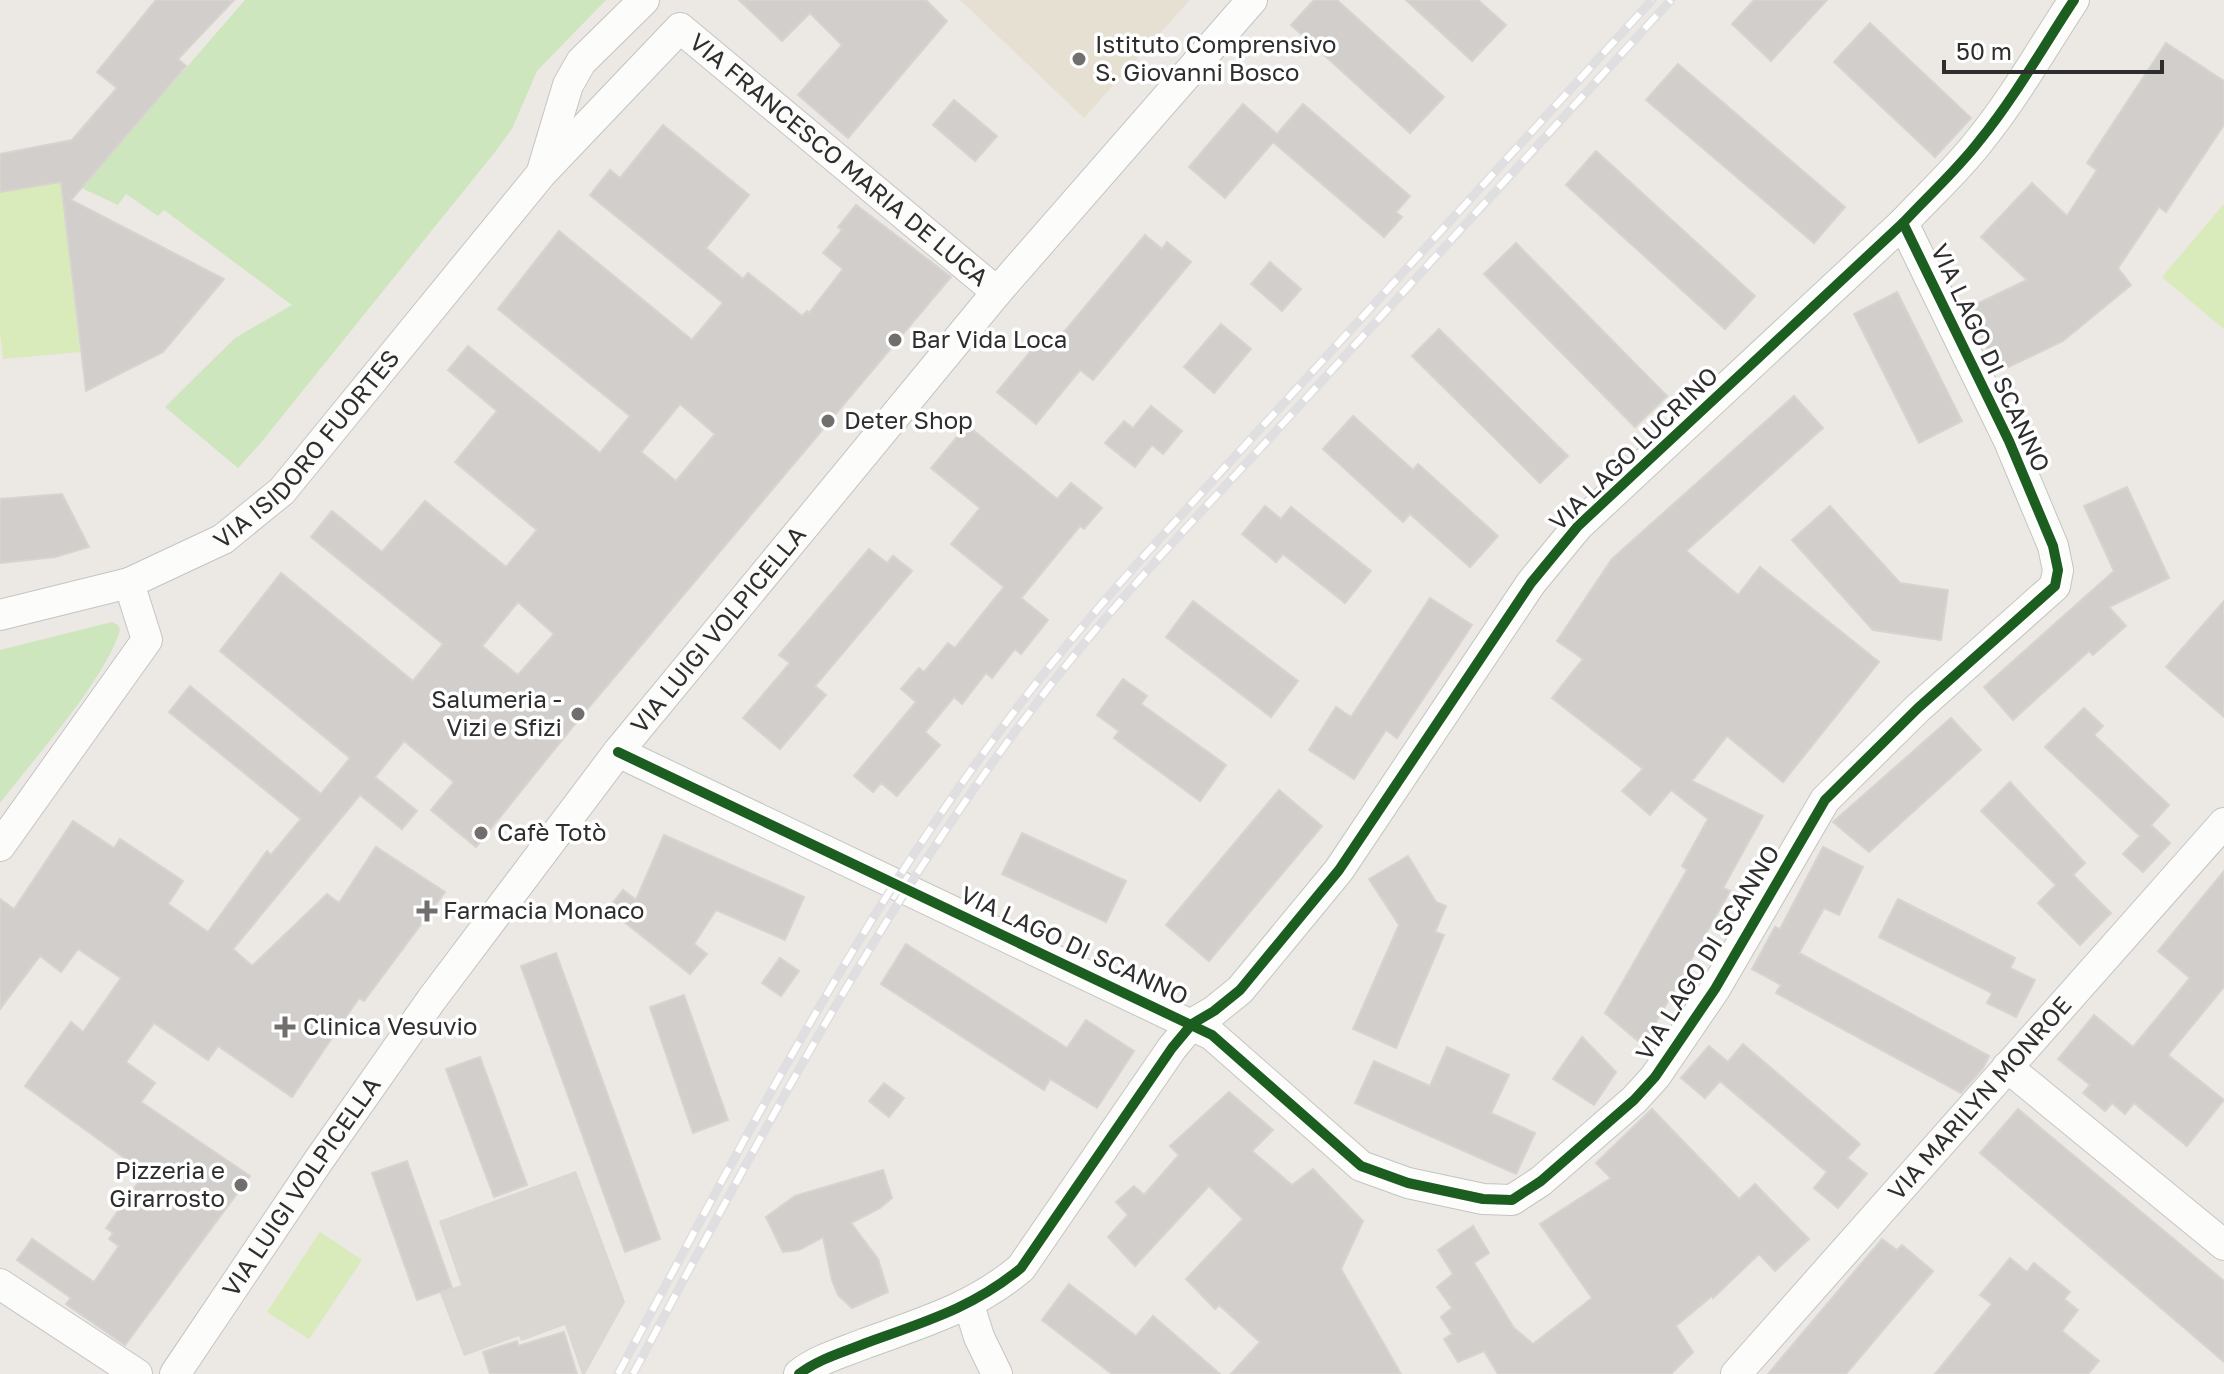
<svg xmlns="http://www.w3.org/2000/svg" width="2224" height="1374" font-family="'Golos Text',sans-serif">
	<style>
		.education { fill: #e6e0d3 }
		.green { fill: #cee6be }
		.pitch { fill: #d9eabb }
		.plaza { fill: #dad6d2 }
		.building { fill: #d1cecb; stroke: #d7d4d0; stroke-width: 2; fill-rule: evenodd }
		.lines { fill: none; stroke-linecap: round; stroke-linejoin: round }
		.minor-casing { stroke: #c5c4c5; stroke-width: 32 }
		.minor { stroke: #fcfcfb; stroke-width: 30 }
		.rail-casing { stroke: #dfdfe1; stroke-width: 9 }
		.rail { stroke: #fff; stroke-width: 6; stroke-dasharray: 18; stroke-linecap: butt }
		.cycleway-casing { stroke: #fff; stroke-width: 15 }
		.cycleway { stroke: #1b5e20; stroke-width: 10 }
		.poi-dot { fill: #706f6e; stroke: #fff; stroke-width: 3 }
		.labels { text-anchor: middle; stroke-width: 7; stroke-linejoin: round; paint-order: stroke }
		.poi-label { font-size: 24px; fill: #2e2e2e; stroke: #fff; text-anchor: start }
		.street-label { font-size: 24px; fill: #2e2e2e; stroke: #fff }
	</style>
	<rect width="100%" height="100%" fill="#ece8e4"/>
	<!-- education -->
	<polygon class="education" points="960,0 1190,0 1084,118"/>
	<!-- green -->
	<g class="green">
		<polygon points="245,0 606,0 537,71 512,129 495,152 259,445 238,468 165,407 235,338 292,305 164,210 158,216 126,194 118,205 75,185 73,179 93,175"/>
		<path d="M112,622L118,625L120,630C104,682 35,757 0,803V650Z"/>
	</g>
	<!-- pitch -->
	<g class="pitch">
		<polygon points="61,182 80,352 3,359 0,333 0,192"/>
		<polygon points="2224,204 2224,329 2162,277"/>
		<polygon points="320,1232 362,1260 309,1339 267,1312"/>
	</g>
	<!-- plaza -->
	<polygon class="plaza" points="576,1171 625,1302 585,1374 582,1374 565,1325 521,1341 519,1336 464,1356 440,1293 461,1285 439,1221"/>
	<!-- building -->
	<g class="building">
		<polygon points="156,0 234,0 178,59 186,66 71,200 224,279 163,352 86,391 61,182 0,192 0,154 72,140 117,88 97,72"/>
		<polygon points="739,0 926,0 947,21 848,138 798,95 842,45 810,13 782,41"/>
		<polygon points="1314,0 1337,0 1444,97 1410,133 1291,25"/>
		<polygon points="1406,0 1478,0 1506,25 1472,61"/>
		<polygon points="1754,0 1827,0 1771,61 1732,24"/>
		<polygon points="1870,23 1971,118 1935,157 1834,62"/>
		<polygon points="2166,43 2224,81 2224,125 2166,212 2159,207 2118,268 2131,285 2063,341 1998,372 1968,308 2027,280 1981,237 2032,183 2067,216 2097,170 2087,163"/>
		<polygon points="1678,64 1845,207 1814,243 1646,100"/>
		<polygon points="954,100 997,136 975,161 933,125"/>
		<polygon points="1243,104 1277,134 1303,104 1410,196 1396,212 1402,217 1384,237 1273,142 1225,198 1189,167"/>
		<path d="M663,125L749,195L706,248L743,279L748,273L802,316L807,311L809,313L843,269L823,253L842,230L838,227L856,205L951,277L574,725L476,847L431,810L454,782L404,741L375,777L417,811L402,829L360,795L233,949L252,966L327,894L339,903L376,847L445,892L364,1001L359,998L292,1097L218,1046L208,1060L154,1023L126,1062L155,1083L141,1102L250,1176L125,1345L66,1304L71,1298L17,1260L32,1239L94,1282L119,1246L109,1239L113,1233L106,1228L145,1173L25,1086L71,1022L83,1032L121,978L78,949L61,972L40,956L0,1009V899L14,909L73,821L114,848L120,839L183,881L168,904L208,932L267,851L271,855L301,819L169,712L190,686L321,794L350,758L220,651L281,573L413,681L443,644L311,537L332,511L382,552L425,501L506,567L537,530L455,462L497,411L448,370L468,346L600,453L630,416L498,309L559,231L692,340L723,303L590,195L610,170L620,178ZM680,404L715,434L676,481L641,452ZM518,602L554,634L518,675L482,646Z"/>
		<polygon points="1596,151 1755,296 1725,329 1566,185"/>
		<polygon points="1145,235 1162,249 1167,242 1191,262 1093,380 1080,370 1036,424 997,392 1044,335 1054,344"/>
		<polygon points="1516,243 1667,396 1635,427 1484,274"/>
		<polygon points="1270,262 1301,289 1282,311 1251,284"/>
		<polygon points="1897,292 1962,421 1919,443 1854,314"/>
		<polygon points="1221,324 1251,349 1214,393 1184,367"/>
		<polygon points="1439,329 1568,456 1540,483 1412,356"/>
		<polygon points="1794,396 1823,428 1686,551 1738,595 1760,567 1879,662 1783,782 1727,736 1692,781 1763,816 1723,888 1730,891 1646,1040 1641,1037 1638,1041 1605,1013 1687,870 1682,866 1708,819 1671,790 1650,815 1622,791 1643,769 1552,698 1583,659 1557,641 1612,559"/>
		<polygon points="1151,406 1182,431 1163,454 1152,445 1135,467 1105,443 1124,421 1133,428"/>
		<polygon points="1353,416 1413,470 1418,464 1498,536 1470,567 1410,514 1403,522 1323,449"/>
		<polygon points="967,425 1057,499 1071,483 1102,508 1084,529 1080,526 1021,598 1048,620 1021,654 1015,649 992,678 986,673 962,704 954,697 925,732 940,745 897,796 881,783 873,792 854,776 916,702 901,689 919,668 924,672 948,643 955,648 1004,587 951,544 980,508 931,468"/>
		<polygon points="2127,487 2169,578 2109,607 2126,626 2093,655 2089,651 2013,720 1984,687 2114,571 2084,506"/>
		<polygon points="62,494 89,547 55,557 0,563 0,499"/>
		<polygon points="1265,506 1281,519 1291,507 1371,571 1345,603 1283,554 1276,562 1242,534"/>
		<polygon points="1830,506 1900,583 1948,590 1941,640 1873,630 1792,540"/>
		<polygon points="869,549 887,563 893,556 912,571 815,686 826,695 780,749 743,718 790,663 779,655"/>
		<polygon points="1430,598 1472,625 1397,738 1386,730 1354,779 1309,750 1336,707 1351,717"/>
		<polygon points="1193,601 1298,681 1271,717 1166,637"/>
		<polygon points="2224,601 2224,717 2166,667"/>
		<polygon points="1123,679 1147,696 1141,704 1226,765 1200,801 1114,738 1119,731 1097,715"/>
		<polygon points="2084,708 2103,726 2094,735 2169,805 2151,825 2170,843 2143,872 2123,854 2140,836 2045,747"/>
		<polygon points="1951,718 1981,750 1869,852 1833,822"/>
		<polygon points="2010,782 2085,863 2073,875 2111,913 2080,945 2038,903 2056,885 1981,811"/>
		<polygon points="1279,790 1322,826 1209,961 1166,925"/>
		<polygon points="1022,833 1126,881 1106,922 1002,874"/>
		<polygon points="664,835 804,897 785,940 716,910 694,944 707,954 690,974 608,909 623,890 636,900"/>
		<polygon points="1823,847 1863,867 1839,915 1824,908 1799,953 1989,1056 1983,1068 1961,1093 1776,993 1781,985 1752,969 1775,927 1780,929"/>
		<polygon points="1408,856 1436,902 1446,906 1435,932 1444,935 1396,1048 1353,1029 1399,925 1369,879"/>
		<polygon points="2224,871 2224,987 2168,1055 2224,1100 2187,1146 2134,1103 2125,1114 2112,1103 2105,1111 2083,1093 2090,1085 2058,1059 2094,1015 2133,1047 2190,978 2158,951"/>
		<polygon points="1898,899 2015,958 2010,968 2035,980 2016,1017 1987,1003 1992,993 1879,937"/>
		<polygon points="906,944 1067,1048 1086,1020 1134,1051 1097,1108 1050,1079 1044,1090 881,984"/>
		<polygon points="556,953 660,1239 625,1252 521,966"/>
		<polygon points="780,958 799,971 781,996 762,983"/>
		<polygon points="684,995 728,1120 693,1133 650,1007"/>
		<polygon points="1582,1037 1616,1072 1594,1105 1553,1079"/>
		<polygon points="1743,1044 1860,1144 1847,1158 1867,1174 1838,1208 1814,1188 1827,1172 1720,1081 1705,1098 1681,1078 1709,1046 1728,1062"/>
		<polygon points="1447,1047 1509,1075 1491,1113 1535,1133 1516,1174 1355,1103 1374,1061 1430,1086"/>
		<polygon points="480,1057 527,1185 494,1197 446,1069"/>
		<polygon points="884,1083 904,1098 889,1117 869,1101"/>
		<polygon points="1229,1092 1273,1130 1252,1151 1292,1185 1313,1169 1363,1221 1341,1269 1401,1374 1231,1374 1260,1342 1219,1305 1215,1309 1186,1279 1243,1219 1209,1186 1135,1266 1108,1237 1128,1215 1116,1202 1134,1186 1144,1195 1179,1155 1170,1146"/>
		<polygon points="1652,1109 1739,1199 1755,1184 1809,1239 1775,1271 1759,1254 1713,1298 1712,1296 1676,1326 1693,1352 1671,1374 1498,1374 1484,1351 1458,1362 1444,1339 1452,1334 1441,1317 1452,1308 1437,1287 1453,1274 1438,1250 1473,1226 1489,1253 1474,1263 1514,1328 1533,1344 1592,1298 1540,1224 1611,1178 1596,1163"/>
		<polygon points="2018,1109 2224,1281 2224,1362 1980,1153"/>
		<polygon points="407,1161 452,1288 417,1300 372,1173"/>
		<polygon points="883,1170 892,1198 880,1208 851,1223 878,1259 888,1292 852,1308 838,1295 832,1280 823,1237 799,1250 783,1252 766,1217 795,1196"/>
		<polygon points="1882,1239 1897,1250 1902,1245 1933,1271 1846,1374 1768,1374"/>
		<polygon points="2010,1258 2027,1272 2034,1263 2070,1292 2064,1299 2078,1310 2062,1331 2099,1361 2088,1374 1935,1374 1992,1304 1980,1295"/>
		<polygon points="1069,1284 1136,1336 1153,1316 1220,1374 1112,1374 1042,1320"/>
		<polygon points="564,1332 577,1374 490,1374 483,1352 517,1341 518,1346"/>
	</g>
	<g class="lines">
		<defs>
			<g id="minor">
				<polyline points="543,168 568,85 581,62 644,0"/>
				<path id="s1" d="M0,615L129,583L223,539L282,491L541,174L680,28L997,292"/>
				<polyline points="618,752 1212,1035 1361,1166 1408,1183 1483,1199 1512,1200 1541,1181 1634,1100 1655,1077 1715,989 1825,800 1918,708 2055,586 2058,570 2053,546 2009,441 1903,223"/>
				<polyline points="0,846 147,640 129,583"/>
				<polyline points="2007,1067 2224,1245"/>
				<polyline points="0,1284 137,1374"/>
				<polyline points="969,1305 979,1337 997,1374"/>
				<path id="s2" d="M175,1374L319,1160L432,999L618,752L997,292L1252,0"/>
				<path d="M799,1374C818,1359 844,1352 866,1343C924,1322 973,1308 1021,1268L1172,1048L1192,1024L1214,1011L1240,990L1339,870L1531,583L1578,526L1903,223C1929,195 1957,170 1980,140C2015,97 2043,47 2074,0"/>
				<path id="s3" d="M1736,1374L2224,823"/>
			</g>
		</defs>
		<!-- minor casing -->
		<use href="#minor" class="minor-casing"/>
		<!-- minor -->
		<use href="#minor" class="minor"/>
		<defs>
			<g id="rail">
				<path d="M618,1374C736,1155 850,932 999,732C1081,620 1178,519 1271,417C1398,278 1525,139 1652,0"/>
				<path d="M633,1374C757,1144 877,911 1036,704C1113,602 1203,511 1289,417C1416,278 1543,139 1671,0"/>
			</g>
		</defs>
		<!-- rail casing -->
		<use href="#rail" class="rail-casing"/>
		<!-- rail -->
		<use href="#rail" class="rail"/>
		<defs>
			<g id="cycleway">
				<polyline points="618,752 1212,1035 1361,1166 1408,1183 1483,1199 1512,1200 1541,1181 1634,1100 1655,1077 1715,989 1825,800 1918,708 2055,586 2058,570 2053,546 2009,441 1903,223"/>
				<path d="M799,1374C818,1359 844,1352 866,1343C924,1322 973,1308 1021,1268L1172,1048L1192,1024L1214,1011L1240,990L1339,870L1531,583L1578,526L1903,223C1929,195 1957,170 1980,140C2015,97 2043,47 2074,0"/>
			</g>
		</defs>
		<!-- cycleway casing -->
		<use href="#cycleway" class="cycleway-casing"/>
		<!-- cycleway -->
		<use href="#cycleway" class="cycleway"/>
	</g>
	<!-- markers -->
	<g class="poi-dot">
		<circle cx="1079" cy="59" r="8"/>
		<circle cx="895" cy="340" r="8"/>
		<circle cx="828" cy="421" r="8"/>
		<circle cx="578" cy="714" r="8"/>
		<circle cx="481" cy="833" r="8"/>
		<path d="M423 899h8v8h8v8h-8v8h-8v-8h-8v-8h8z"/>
		<path d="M281 1015h8v8h8v8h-8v8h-8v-8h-8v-8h8z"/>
		<circle cx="241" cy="1185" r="8"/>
	</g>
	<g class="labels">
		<!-- poi labels -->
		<g class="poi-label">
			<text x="1095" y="53">Istituto Comprensivo<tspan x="1095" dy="28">S. Giovanni Bosco</tspan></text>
			<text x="911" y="348">Bar Vida Loca</text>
			<text x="844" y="429">Deter Shop</text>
			<text x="562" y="708" text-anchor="end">Salumeria -<tspan x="562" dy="28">Vizi e Sfizi</tspan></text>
			<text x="497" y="841">Cafè Totò</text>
			<text x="443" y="919">Farmacia Monaco</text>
			<text x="303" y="1035">Clinica Vesuvio</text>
			<text x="225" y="1179" text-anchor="end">Pizzeria e<tspan x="225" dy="28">Girarrosto</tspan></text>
		</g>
		<!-- street labels -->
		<g class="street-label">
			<text dy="8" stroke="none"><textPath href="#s1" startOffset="1130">VIA FRANCESCO MARIA DE LUCA</textPath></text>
			<text transform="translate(1990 358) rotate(65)" y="8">VIA LAGO DI SCANNO</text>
			<text dy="8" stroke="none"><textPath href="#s1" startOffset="360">VIA ISIDORO FUORTES</textPath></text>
			<text transform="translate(1634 449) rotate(-44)" y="8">VIA LAGO LUCRINO</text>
			<text dy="8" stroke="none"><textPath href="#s2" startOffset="922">VIA LUIGI VOLPICELLA</textPath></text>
			<text transform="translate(1074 946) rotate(25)" y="8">VIA LAGO DI SCANNO</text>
			<text transform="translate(1708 953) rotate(-58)" y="8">VIA LAGO DI SCANNO</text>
			<text dy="8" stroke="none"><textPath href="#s3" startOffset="368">VIA MARILYN MONROE</textPath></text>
			<text dy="8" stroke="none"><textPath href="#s2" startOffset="226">VIA LUIGI VOLPICELLA</textPath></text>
		</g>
	</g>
	<!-- scale -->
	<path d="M1944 60v12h218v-12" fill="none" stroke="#2e2e2e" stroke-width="4"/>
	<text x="1956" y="60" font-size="24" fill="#2e2e2e" stroke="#ffffff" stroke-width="6" paint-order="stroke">50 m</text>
</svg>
